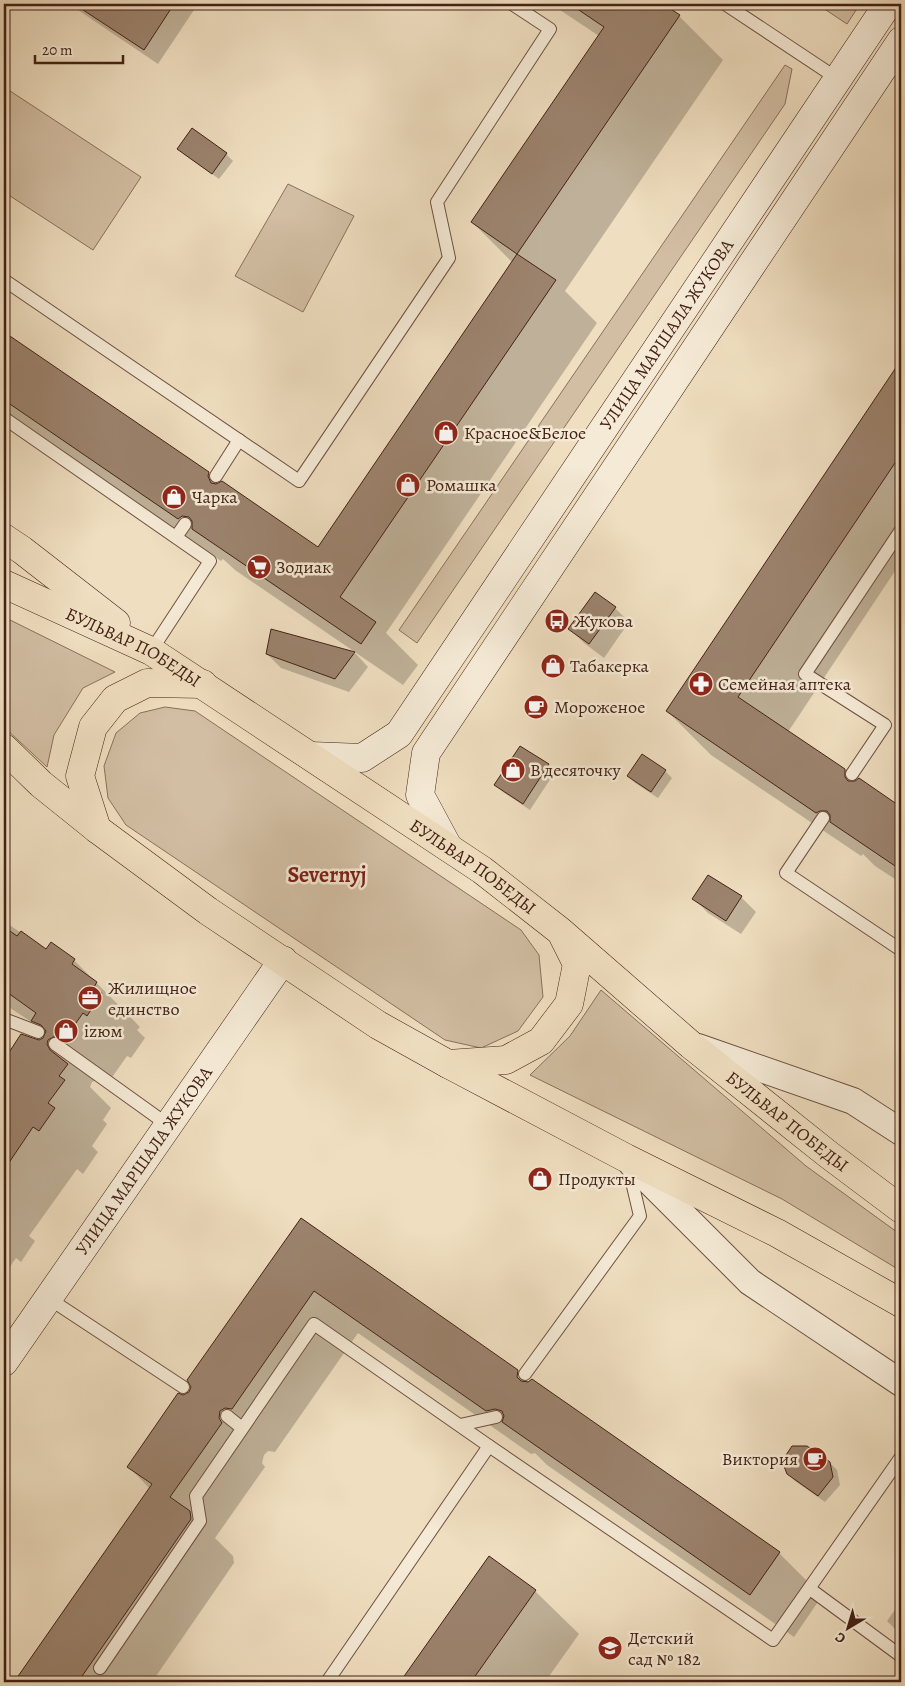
<svg xmlns="http://www.w3.org/2000/svg" width="905" height="1686" font-family="Alegreya,serif">
	<style>
		.green { fill: #d2bea3; stroke: #8a705c }
		.shadow { fill: #0003 }
		.building { fill: #9c836e; stroke: #432115 }
		.lines { fill: none; stroke-linecap: round; stroke-linejoin: round }
		.lane-casing { stroke: #6e5040; stroke-width: 14 }
		.street-casing { stroke: #6e5040; stroke-width: 28 }
		.secondary-casing { stroke: #432115; stroke-width: 29 }
		.primary-casing { stroke: #432115; stroke-width: 29 }
		.lane { stroke: #f5ead6; stroke-width: 12 }
		.street { stroke: #f5ead6; stroke-width: 26 }
		.secondary { stroke: #f5ead6; stroke-width: 28 }
		.primary { stroke: #efdec0; stroke-width: 28 }
		.labels { text-anchor: middle; stroke-width: 5; stroke-linejoin: round; paint-order: stroke }
		.street-label { font-size: 18px; fill: #432115; stroke: #f5ead6 }
		.poi-label { font-size: 18px; fill: #432115; stroke: #f5ead6; text-anchor: start }
		.district-label { font-size: 22px; font-weight: bold; fill: #7a1f14; stroke: #f5ead6 }
	</style>
	<rect width="100%" height="100%" fill="#efdec0"/>
	<filter id="stains"><feTurbulence type="fractalNoise" baseFrequency=".004" numOctaves="4"/><feColorMatrix values="0 0 0 0 .2 0 0 0 0 .09 0 0 0 0 .02 0 0 0 .5 -.17"/></filter>
	<radialGradient id="worn" r=".72"><stop offset=".6" stop-color="#630" stop-opacity="0"/><stop offset="1" stop-color="#630" stop-opacity=".3"/></radialGradient>
	<!-- green -->
	<g class="green">
		<polygon points="826,4 860,4 847,24 823,8"/>
		<polygon points="785,65 792,69 785,104 417,643 399,630"/>
		<polygon points="4,87 141,177 93,250 4,192"/>
		<polygon points="288,184 354,216 303,312 235,276"/>
		<polygon points="4,617 115,672 83,688 54,735 47,767 4,727"/>
		<polygon points="165,707 195,711 521,930 539,955 543,997 518,1031 481,1048 445,1040 126,825 108,798 104,766 116,733 140,713"/>
		<polygon points="601,990 806,1166 901,1235 901,1271 782,1199 530,1075 570,1036"/>
	</g>
	<!-- shadow -->
	<g class="shadow">
		<polygon points="69,4 198,4 158,64"/>
		<polygon points="551,4 661,4 679,16 723,60 565,291 597,323 386,633 418,665 403,685 235,570 223,559 221,561 4,412 4,333 208,473 219,484 319,549 513,263 472,222 599,36"/>
		<polygon points="178,148 226,154 233,161 219,179 185,155"/>
		<polygon points="901,362 901,562 788,732 845,770 856,782 859,780 901,808 901,883 875,866 863,854 861,856 711,755 667,711"/>
		<polygon points="595,594 615,608 629,622 604,658 584,643 570,629"/>
		<polygon points="272,631 356,654 368,667 349,692 281,668 267,654"/>
		<polygon points="548,765 555,772 530,810 503,792 496,785"/>
		<polygon points="665,771 672,778 658,798 635,783 628,776"/>
		<polygon points="708,876 741,897 756,912 741,934 708,913 694,899"/>
		<polygon points="4,921 47,951 74,960 140,1027 137,1030 145,1038 131,1058 127,1056 108,1083 100,1079 92,1082 90,1087 111,1108 103,1120 107,1124 92,1146 98,1152 83,1174 77,1169 29,1236 35,1241 21,1262 16,1258 4,1275 4,1062 22,1036 39,1041 47,1035 39,1027 4,1004"/>
		<polygon points="301,1219 517,1371 529,1382 779,1553 822,1596 794,1637 547,1465 535,1453 531,1454 358,1333 275,1452 268,1451 264,1455 262,1463 265,1467 215,1538 233,1556 234,1563 152,1682 15,1682 150,1489 129,1467 183,1396 190,1393"/>
		<polygon points="830,1463 837,1470 840,1485 825,1502 795,1481 788,1473"/>
		<polygon points="489,1558 535,1591 579,1634 545,1682 401,1682"/>
		<polygon points="901,1601 901,1635 887,1621"/>
	</g>
	<!-- building -->
	<g class="building">
		<polygon points="74,4 174,4 144,50"/>
		<polygon points="570,4 663,4 680,15 517,254 471,222 604,27"/>
		<polygon points="192,128 227,153 212,174 177,149"/>
		<polygon points="517,254 556,280 340,597 376,622 361,644 192,529 192,521 189,517 182,516 178,519 4,400 4,332 209,472 208,476 211,483 216,484 222,481 318,547"/>
		<polygon points="901,360 901,454 738,697 845,769 845,777 848,781 855,781 859,778 901,807 901,870 830,822 830,815 827,811 820,811 816,813 666,711"/>
		<polygon points="595,592 616,607 589,644 568,629"/>
		<polygon points="271,629 355,652 335,679 266,654"/>
		<polygon points="520,746 549,764 523,804 494,785"/>
		<polygon points="642,754 666,770 651,792 627,776"/>
		<polygon points="708,875 742,896 726,921 692,899"/>
		<polygon points="4,927 17,936 21,931 46,949 51,942 75,959 72,964 97,982 94,987 102,993 87,1016 83,1013 64,1040 55,1036 48,1040 47,1044 50,1050 68,1064 59,1076 65,1080 48,1103 55,1108 39,1131 33,1127 4,1170 4,1060 21,1034 39,1040 43,1038 46,1031 41,1025 31,1021 36,1013 4,990"/>
		<polygon points="301,1218 518,1370 517,1377 521,1381 528,1382 532,1379 780,1552 750,1595 502,1422 504,1416 502,1411 495,1409 486,1411 314,1291 232,1409 225,1408 220,1411 219,1418 222,1423 170,1497 190,1511 191,1519 78,1682 14,1682 152,1484 127,1467 178,1393 183,1395 189,1392 191,1387 187,1380"/>
		<polygon points="792,1446 807,1446 830,1462 833,1477 818,1496 787,1474 782,1461"/>
		<polygon points="489,1556 536,1590 471,1682 400,1682"/>
	</g>
	<g class="lines">
		<defs>
			<g id="lane">
				<polyline points="725,4 838,79"/>
				<polyline points="4,280 299,481 449,258 437,202 550,29 512,4"/>
				<polyline points="4,418 210,561 151,651"/>
				<polyline points="216,476 239,440"/>
				<polyline points="176,537 185,524"/>
				<polyline points="852,774 885,725 805,674 901,530"/>
				<polyline points="823,818 786,873 901,950"/>
				<polyline points="4,1019 38,1032"/>
				<polyline points="55,1044 168,1125"/>
				<polyline points="48,1298 183,1387"/>
				<polyline points="525,1374 640,1216 628,1165"/>
				<polyline points="227,1416 242,1428"/>
				<polyline points="460,1425 496,1417"/>
				<polyline points="810,1589 901,1656"/>
				<polyline points="100,1668 200,1521 196,1496 314,1324 489,1446 773,1640 901,1457"/>
				<polyline points="327,1682 489,1446"/>
			</g>
			<g id="street">
				<polyline points="698,1047 853,1101 901,1132"/>
				<polyline points="632,1164 750,1282 901,1383"/>
			</g>
			<g id="secondary">
				<path id="s1" d="M311,756L362,758L399,734L888,4"/>
				<polyline points="448,847 420,795 426,753 901,41"/>
				<path id="s2" d="M4,1362L283,960"/>
			</g>
			<g id="primary">
				<polyline points="4,538 22,550 116,623"/>
				<path id="s3" d="M4,584L151,651L482,870L560,931L691,1045L829,1155L901,1209"/>
				<polyline points="4,748 41,784 97,829 208,911 378,1025 448,1064 626,1158 777,1233 901,1303"/>
				<polyline points="97,829 80,776 93,727 115,699 147,683 203,684"/>
				<polyline points="448,1064 506,1060 541,1041 569,1004 577,964 563,936"/>
			</g>
		</defs>
		<!-- lane casing -->
		<use href="#lane" class="lane-casing"/>
		<!-- street casing -->
		<use href="#street" class="street-casing"/>
		<!-- secondary casing -->
		<use href="#secondary" class="secondary-casing"/>
		<!-- primary casing -->
		<use href="#primary" class="primary-casing"/>
		<!-- lane -->
		<use href="#lane" class="lane"/>
		<!-- street -->
		<use href="#street" class="street"/>
		<!-- secondary -->
		<use href="#secondary" class="secondary"/>
		<!-- primary -->
		<use href="#primary" class="primary"/>
	</g>
	<!-- icons -->
	<defs>
		<symbol id="shop-disc" viewBox="-11 -11 22 22"><circle r="9.5" fill="#8f2418" stroke="#f5ead6"/><path d="M-5-2.5h2.3a2.7 3.5 0 0 1 5.4 0H5L5.5 6h-11ZM-1.5-2.5h3a1.5 2.3 0 0 0-3 0Z" fill="#fff"/></symbol>
		<symbol id="supermarket-disc" viewBox="-11 -11 22 22"><circle r="9.5" fill="#8f2418" stroke="#f5ead6"/><path d="M-6-5.5h2.5l.6 2H6L4.5 2H-2.5L-4.4-4H-6ZM-1.5 3.2a1.3 1.3 0 1 0 .1 0ZM3 3.2a1.3 1.3 0 1 0 .1 0Z" fill="#fff"/></symbol>
		<symbol id="bus-disc" viewBox="-11 -11 22 22"><circle r="9.5" fill="#8f2418" stroke="#f5ead6"/><path d="M-5-6H5V4H4V6H2V4H-2V6H-4V4H-5ZM-3.5-4V0h7V-4ZM-3.5 1.2v1.5H-2V1.2ZM2 1.2v1.5H3.5V1.2Z" fill="#fff"/></symbol>
		<symbol id="pharmacy-disc" viewBox="-11 -11 22 22"><circle r="9.5" fill="#8f2418" stroke="#f5ead6"/><path d="M-2-6h4v4h4v4h-4v4h-4v-4h-4v-4h4Z" fill="#fff"/></symbol>
		<symbol id="cafe-disc" viewBox="-11 -11 22 22"><circle r="9.5" fill="#8f2418" stroke="#f5ead6"/><path d="M-5.5-4.5H6V0H3Q3 3.5 0 3.5H-2.5Q-5.5 3.5-5.5 0ZM3-3.2v2h1.7v-2ZM-6 4.5H4V6H-6Z" fill="#fff"/></symbol>
		<symbol id="office-disc" viewBox="-11 -11 22 22"><circle r="9.5" fill="#8f2418" stroke="#f5ead6"/><path d="M-6-3h4V-5.5h4V-3h4V5H-6ZM-1-4.5V-3h2v-1.5ZM-6 0V1H6V0Z" fill="#fff"/></symbol>
		<symbol id="school-disc" viewBox="-11 -11 22 22"><circle r="9.5" fill="#8f2418" stroke="#f5ead6"/><path d="M0-5L7-2L0 1L-7-2ZM-4 1L0 2.5L4 1V4Q0 6-4 4Z" fill="#fff"/></symbol>
	</defs>
	<g fill-rule="evenodd">
		<use href="#shop-disc" x="432" y="419" width="28" height="28"/>
		<use href="#shop-disc" x="394" y="471" width="28" height="28"/>
		<use href="#shop-disc" x="160" y="483" width="28" height="28"/>
		<use href="#supermarket-disc" x="245" y="553" width="28" height="28"/>
		<use href="#bus-disc" x="543" y="607" width="28" height="28"/>
		<use href="#shop-disc" x="539" y="652" width="28" height="28"/>
		<use href="#pharmacy-disc" x="687" y="670" width="28" height="28"/>
		<use href="#cafe-disc" x="522" y="693" width="28" height="28"/>
		<use href="#shop-disc" x="499" y="756" width="28" height="28"/>
		<use href="#office-disc" x="76" y="984" width="28" height="28"/>
		<use href="#shop-disc" x="52" y="1017" width="28" height="28"/>
		<use href="#shop-disc" x="526" y="1165" width="28" height="28"/>
		<use href="#cafe-disc" x="801" y="1445" width="28" height="28"/>
		<use href="#school-disc" x="596" y="1634" width="28" height="28"/>
	</g>
	<g class="labels">
		<!-- street labels -->
		<g class="street-label">
			<text dy="6" stroke="none"><textPath href="#s1" startOffset="576">УЛИЦА МАРШАЛА ЖУКОВА</textPath></text>
			<text dy="6" stroke="none"><textPath href="#s3" startOffset="144">БУЛЬВАР ПОБЕДЫ</textPath></text>
			<text dy="6" stroke="none"><textPath href="#s3" startOffset="549">БУЛЬВАР ПОБЕДЫ</textPath></text>
			<text dy="6" stroke="none"><textPath href="#s3" startOffset="954">БУЛЬВАР ПОБЕДЫ</textPath></text>
			<text dy="6" stroke="none"><textPath href="#s2" startOffset="245">УЛИЦА МАРШАЛА ЖУКОВА</textPath></text>
		</g>
		<!-- poi labels -->
		<g class="poi-label">
			<text x="464" y="439">Красное&amp;Белое</text>
			<text x="426" y="491">Ромашка</text>
			<text x="192" y="503">Чарка</text>
			<text x="276" y="573">Зодиак</text>
			<text x="574" y="627">Жукова</text>
			<text x="570" y="672">Табакерка</text>
			<text x="718" y="690">Семейная аптека</text>
			<text x="554" y="713">Мороженое</text>
			<text x="530" y="776">В десяточку</text>
			<text x="108" y="994">Жилищное<tspan x="108" dy="21">единство</tspan></text>
			<text x="84" y="1037">izюм</text>
			<text x="558" y="1185">Продукты</text>
			<text x="798" y="1465" text-anchor="end">Виктория</text>
			<text x="628" y="1644">Детский<tspan x="628" dy="21">сад № 182</tspan></text>
		</g>
		<!-- district labels -->
		<g class="district-label">
			<text x="327" y="882">Severnyj</text>
		</g>
	</g>
	<!-- margin -->
	<rect width="905" height="1686" fill="none" stroke="#efdec0" stroke-width="20"/>
	<rect x="5" y="5" width="895" height="1676" fill="none" stroke="#432115" stroke-width="2.5"/>
	<rect x="10" y="10" width="885" height="1666" fill="none" stroke="#432115"/>
	<!-- north arrow -->
	<g transform="translate(848 1628) rotate(218)" stroke="#f5ead6" stroke-width="4" paint-order="stroke">
	<path d="M0-4L9 19L0 12L-9 19Z" fill="#432115"/>
	<text y="-8" font-size="14" font-weight="bold" text-anchor="middle" fill="#432115">С</text>
	</g>
	<!-- scale -->
	<path d="M35 55v8h88v-8" fill="none" stroke="#432115" stroke-width="2.5"/>
	<text x="42" y="55" font-size="15" fill="#432115" stroke="#f5ead6" stroke-width="4" paint-order="stroke">20 m</text>
	<rect width="100%" height="100%" filter="url(#stains)"/>
	<rect width="100%" height="100%" fill="url(#worn)"/>
</svg>
